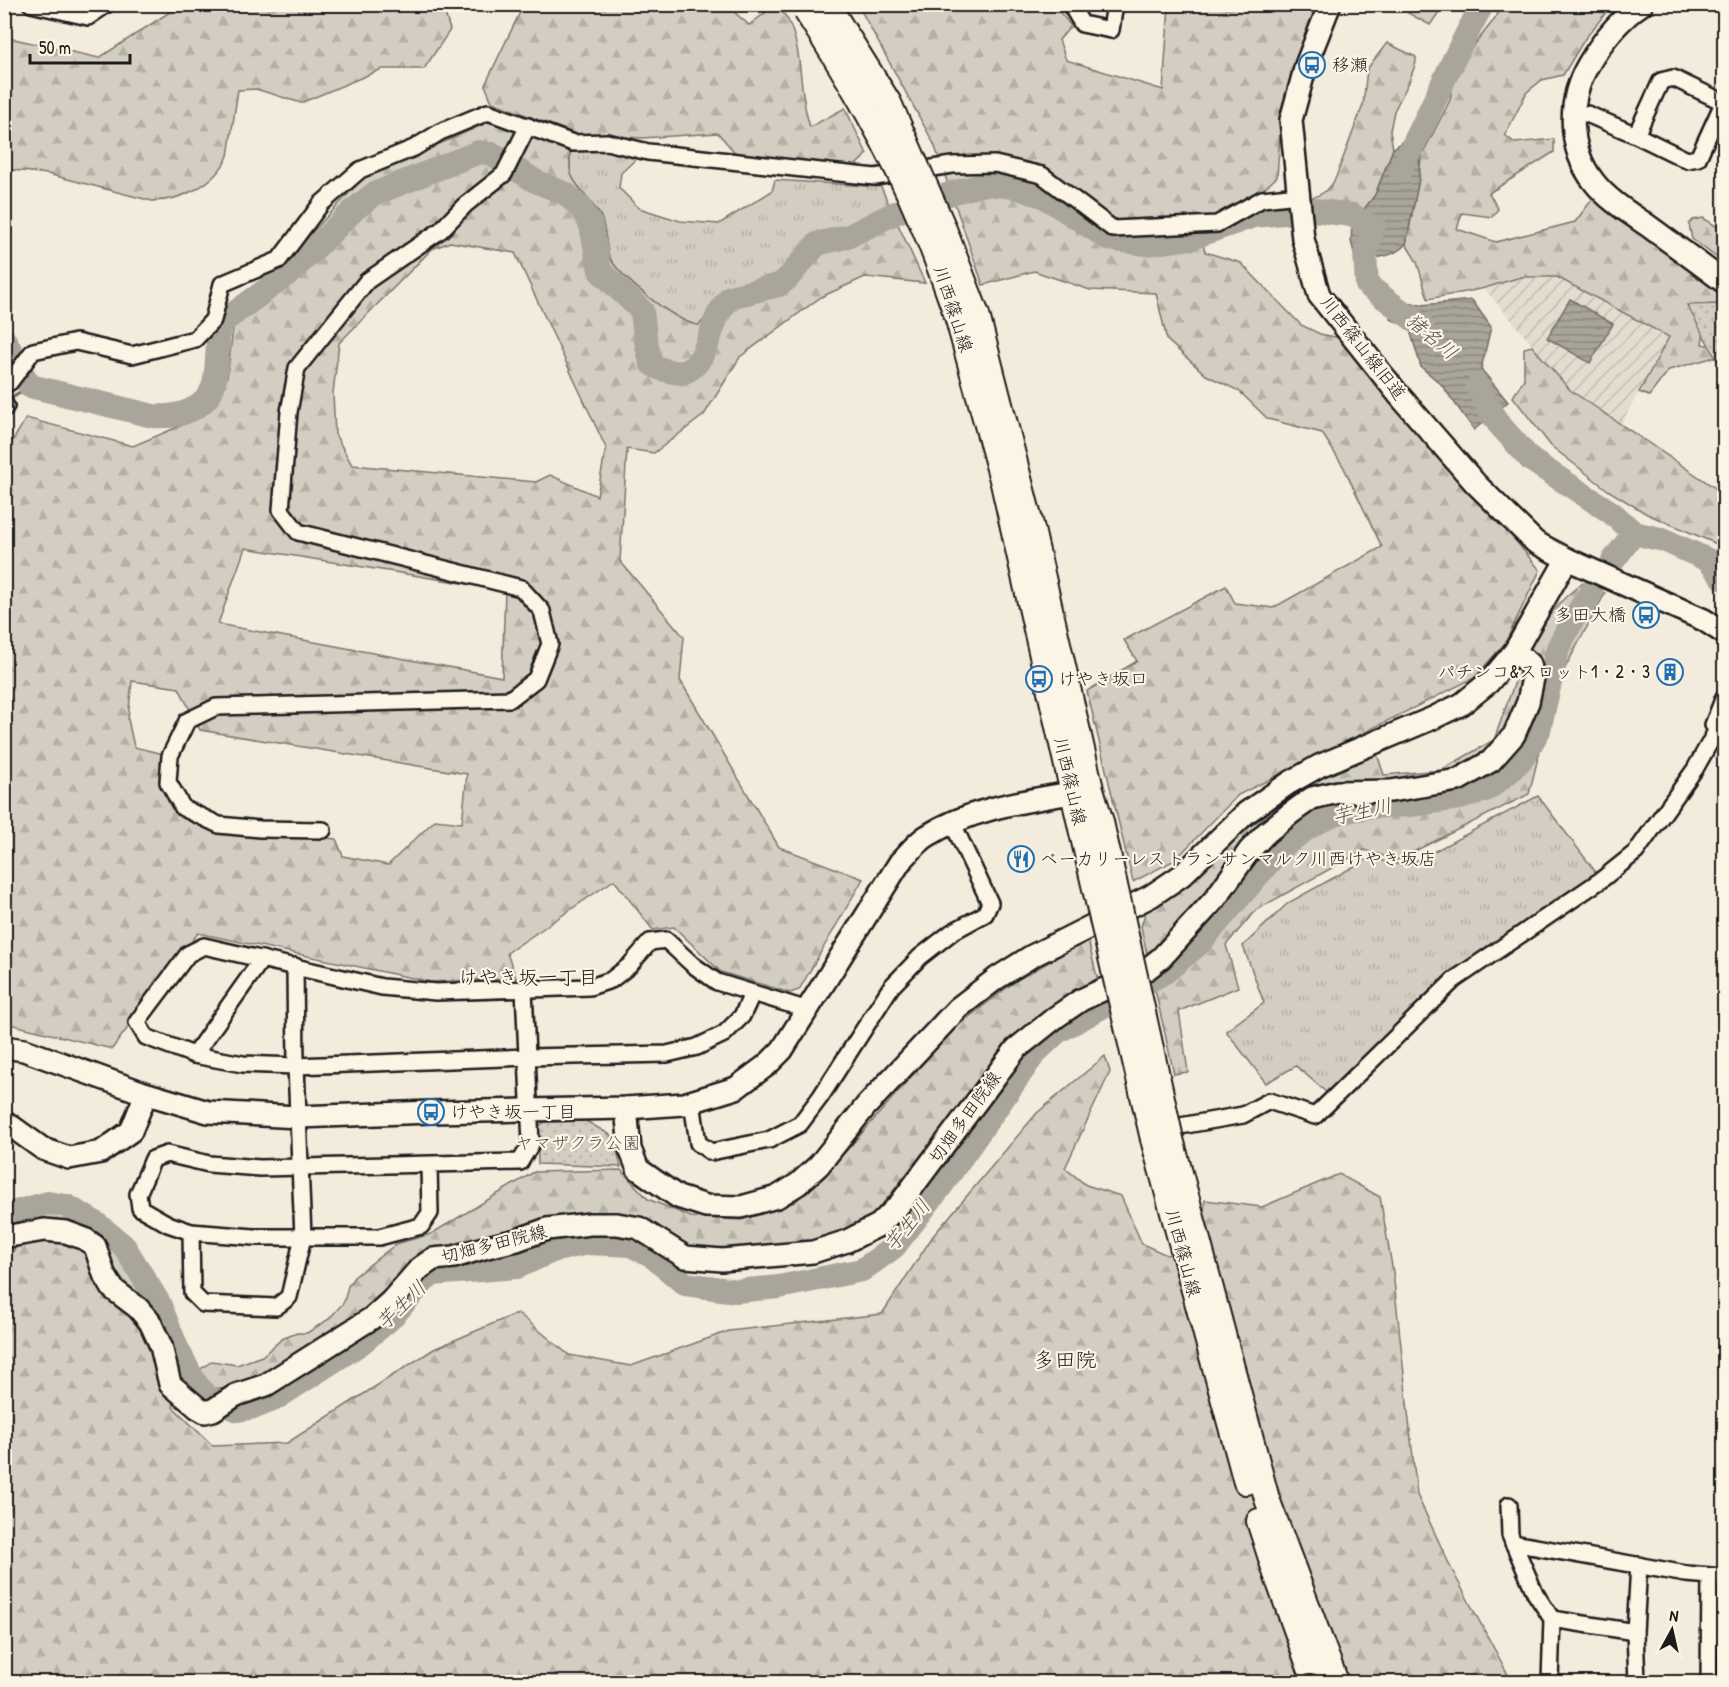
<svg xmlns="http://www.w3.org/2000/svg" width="1729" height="1687" font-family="'Patrick Hand','Klee One',sans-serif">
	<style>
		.industrial { fill: url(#industrial-furrows) }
		.grass { fill: url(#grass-tufts); stroke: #78756e; stroke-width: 1.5 }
		.forest { fill: url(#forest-firs); stroke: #78756e; stroke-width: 1.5; fill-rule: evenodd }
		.park { fill: url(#park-dots); stroke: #78756e; stroke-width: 1.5 }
		.water { fill: url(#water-rules); stroke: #716e68; stroke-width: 1.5 }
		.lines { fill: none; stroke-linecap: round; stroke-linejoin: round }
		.stream { stroke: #716e68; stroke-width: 4 }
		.river { stroke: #aaa59b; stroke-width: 24 }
		.street-casing { stroke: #1c1c1c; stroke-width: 20 }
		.secondary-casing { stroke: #1c1c1c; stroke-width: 26 }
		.primary-casing { stroke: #1c1c1c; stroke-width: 28 }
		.street { stroke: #fcf5e5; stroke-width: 15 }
		.secondary { stroke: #fcf5e5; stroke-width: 21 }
		.primary { stroke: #fcf5e5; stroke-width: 24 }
		.primary-bridge-casing { stroke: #1c1c1c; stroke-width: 28; stroke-linecap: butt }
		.primary-bridge { stroke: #fcf5e5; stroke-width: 24 }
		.labels { text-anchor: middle; stroke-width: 4.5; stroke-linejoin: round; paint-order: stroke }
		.poi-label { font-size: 18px; fill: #1c1c1c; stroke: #fcf5e5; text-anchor: start }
		.street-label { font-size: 18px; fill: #1c1c1c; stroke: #fcf5e5 }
		.park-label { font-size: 18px; fill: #53514e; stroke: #fcf5e5 }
		.water-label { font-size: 20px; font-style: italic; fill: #55534f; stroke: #fcf5e5 }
		.neighbourhood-label { font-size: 20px; fill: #1c1c1c; stroke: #fcf5e5 }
		.quarter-label { font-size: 21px; fill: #1c1c1c; stroke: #fcf5e5 }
	</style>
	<defs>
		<pattern id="industrial-furrows" width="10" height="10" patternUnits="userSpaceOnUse" patternTransform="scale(1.5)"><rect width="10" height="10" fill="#e3ddcf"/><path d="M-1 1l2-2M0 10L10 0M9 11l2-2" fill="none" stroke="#c2bdb1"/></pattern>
		<pattern id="grass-tufts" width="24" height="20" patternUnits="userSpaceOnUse" patternTransform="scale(1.5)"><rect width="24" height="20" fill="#d3cec1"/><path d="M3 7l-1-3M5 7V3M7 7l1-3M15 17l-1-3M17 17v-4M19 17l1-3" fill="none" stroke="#b5b0a5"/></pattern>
		<pattern id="forest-firs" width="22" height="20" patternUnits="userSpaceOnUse" patternTransform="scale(1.5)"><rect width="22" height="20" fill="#d3cec1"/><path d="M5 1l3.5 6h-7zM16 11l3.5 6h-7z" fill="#b5b0a5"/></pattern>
		<pattern id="park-dots" width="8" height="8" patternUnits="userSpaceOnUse" patternTransform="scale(1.5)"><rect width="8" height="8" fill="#d3cec1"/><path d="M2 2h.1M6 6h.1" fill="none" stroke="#b5b0a5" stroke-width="1.8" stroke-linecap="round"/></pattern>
		<pattern id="water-rules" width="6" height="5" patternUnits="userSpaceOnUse" patternTransform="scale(1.5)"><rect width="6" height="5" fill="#aaa59b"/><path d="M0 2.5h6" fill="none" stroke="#8a867e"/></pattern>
	</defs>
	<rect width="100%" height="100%" fill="#f3ecdd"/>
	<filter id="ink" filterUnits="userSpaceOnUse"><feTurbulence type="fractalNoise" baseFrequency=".0167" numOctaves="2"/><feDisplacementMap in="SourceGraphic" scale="12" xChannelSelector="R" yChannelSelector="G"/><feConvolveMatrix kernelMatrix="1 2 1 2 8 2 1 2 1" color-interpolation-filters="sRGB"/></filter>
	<g filter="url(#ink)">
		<!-- industrial -->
		<polygon class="industrial" points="1521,277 1557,277 1670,337 1621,424 1570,390 1484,288"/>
		<!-- grass -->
		<g class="grass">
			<path d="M570,150H616L636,159L621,173L619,188L639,208L680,221L719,224L772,191L775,180L881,187L890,207L805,247L778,281L734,291L699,325C679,325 616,275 609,256C605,243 606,227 600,215C593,203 575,186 571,174C569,167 570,157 570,150Z"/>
			<polygon points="1538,796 1598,875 1483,955 1412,1008 1333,1098 1296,1066 1266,1083 1226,1031 1264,1003 1243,946 1288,903 1369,858 1407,866"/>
		</g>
		<!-- forest -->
		<g class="forest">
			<path d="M182,4H459V5L445,13L450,30L424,69H382L301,103L256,89L238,90L228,156C216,184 181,201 152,201L48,174L5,169V37L99,58Z"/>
			<polygon points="997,4 1017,8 1037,5 1054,5 1071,26 1059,40 1066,60 1163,90 1169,5 1318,5 1282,106 1277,177 1215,233 1202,241 1205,252 1241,263 1301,325 1320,334 1345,339 1540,570 1505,643 1474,678 1238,795 1175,860 1133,882 1087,691 1137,661 1124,640 1226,586 1235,603 1273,608 1382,547 1343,466 1322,433 1268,419 1239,391 1206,375 1167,340 1156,293 1090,290 1034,271 983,285 934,144 858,5"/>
			<path d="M513,5H726L749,25L765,13L759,5H777C780,9 785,15 788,20C804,53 798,92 810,127L845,108L867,154L854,167L737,155L718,133L642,138L576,134L492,102L485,85L521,10Z"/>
			<polygon points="1412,5 1412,4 1444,5 1430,25 1408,13"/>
			<polygon points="1503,5 1612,5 1584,40 1563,75 1542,80 1527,92 1505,135 1515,143 1554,139 1554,152 1489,193 1498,209 1492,217 1462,213 1457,229 1496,242 1575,222 1594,197 1724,292 1724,317 1706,318 1702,344 1721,348 1722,355 1669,370 1649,396 1639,392 1669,337 1557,277 1521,277 1481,289 1428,299 1417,262 1406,244 1419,179 1421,157 1450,100 1454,77 1464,58 1493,21"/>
			<path d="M1387,43L1416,57V62L1409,82L1394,111L1390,131L1393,149L1375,195L1352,225L1316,219L1308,204L1309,199C1323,194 1330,190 1336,177L1363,105L1367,69Z"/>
			<path d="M491,121L570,150C570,157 569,167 571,174C575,186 593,203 600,215C606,227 605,243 609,256C616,275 680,326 699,325L734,291L778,281L805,247L890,207L925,283L865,277L821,297L740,357L704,415L654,453L627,449L620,561L684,637L680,680L779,847L863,879L799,990L790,993L721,972L674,927L653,930L614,880L507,953L516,978L431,982L198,933L112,1049L5,1023L4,456L26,418L133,446L199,418L227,378L236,303L296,250L363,178ZM450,242L515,253L606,448L597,496L550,475L536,482L352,465L335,434L333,393L339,343L432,249ZM245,548L505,590L502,677L218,624ZM132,681L179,688L200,730L467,774L462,823L435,820L388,865L343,856L336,839L205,826L171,808L160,777L164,754L134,747L128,719Z"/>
			<polygon points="1703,218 1724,231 1724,263 1692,239 1689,224 1693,220"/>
			<polygon points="1532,346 1570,390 1724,494 1724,547 1647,514 1609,491 1551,446 1513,397 1524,379 1524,348"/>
			<path d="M1583,583L1605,593L1556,685L1529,794L1397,860L1364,850L1256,910L1226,945L1238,987L1179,1011L1188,1072L1174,1074L1141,927L1145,913L1198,877L1220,849L1306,785L1377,754L1384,775L1441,770L1494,740C1515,684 1531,618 1583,583Z"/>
			<polygon points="1088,940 1099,985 978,1082 872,1218 831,1240 759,1250 691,1252 576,1218 557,1242 486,1267 465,1268 437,1266 352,1327 285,1368 225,1389 204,1387 181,1392 173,1407 213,1446 287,1443 434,1349 518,1313 569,1355 631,1366 729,1331 882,1314 933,1236 1037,1113 1105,1056 1110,1072 1065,1168 1086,1185 1121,1196 1142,1244 1167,1255 1201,1244 1205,1200 1262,1207 1339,1174 1380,1197 1393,1272 1417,1495 1452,1570 1512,1682 5,1682 5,1261 50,1206 127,1252 154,1307 177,1318 188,1378 212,1361 237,1365 262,1356 282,1339 297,1333 307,1333 329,1319 344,1302 348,1286 354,1277 396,1244 431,1234 534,1172 621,1170 648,1199 691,1217 741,1220 795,1202 848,1149 952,1030 1017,980"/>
		</g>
		<!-- park -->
		<g class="park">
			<polygon points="1718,304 1724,310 1724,364 1718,362 1687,305"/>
			<polygon points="586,1121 614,1137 621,1167 538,1164 537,1127 545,1122"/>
		</g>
		<!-- water -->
		<g class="water">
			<path d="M1411,134L1420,148L1419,179L1406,244C1392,259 1374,258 1355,257L1351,241L1352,225L1375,195L1393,149Z"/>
			<polygon points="1570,299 1613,324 1590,363 1547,338"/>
			<polygon points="1472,300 1491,327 1481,369 1508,402 1474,430 1441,384 1421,367 1409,327 1390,319 1400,301 1422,305"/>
		</g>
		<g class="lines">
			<!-- stream -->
			<polyline class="stream" points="8,400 30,386"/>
			<!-- river -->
			<g class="river">
				<path d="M1400,170C1430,116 1451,58 1483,4"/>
				<polyline points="1374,226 1365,254 1367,285 1423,327"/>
				<path d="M4,339C14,355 20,371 30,386L153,416C177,418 207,410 214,384C218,366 217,346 219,328L225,320L293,270L355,209L374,194L479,152L492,154L535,181L566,194L581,208L591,225L600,271L642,311L645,337L651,363C657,369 665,370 673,372C702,377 708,338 717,317C720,310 725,304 730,297L779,285L787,279L817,244L849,236L895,213L955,192L986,184L1015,187L1043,196L1109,239L1146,244L1191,238L1254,216L1313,210L1352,215L1373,228"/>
				<polyline points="1477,387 1498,423 1531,460 1612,513 1634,533 1664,540 1708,560 1724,579"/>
				<polyline points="1613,561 1634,533"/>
				<polyline points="4,1215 48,1203 67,1206 96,1223 124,1246 159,1303 177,1348 194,1381 207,1397 238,1410 255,1407 275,1399 360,1344 390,1319 424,1281 433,1274 517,1267 552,1251 587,1243 630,1245 651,1255 685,1284 736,1291 779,1287 862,1270 894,1247 939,1189 1035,1053 1057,1032 1165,972 1200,943 1283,846 1309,827 1334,814 1366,807 1413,805 1460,798 1488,789 1508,773 1523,758 1539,730 1558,648 1572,621 1591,592"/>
			</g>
			<defs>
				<g id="street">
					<polyline points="31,4 88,17 107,4"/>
					<polyline points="1070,4 1082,24 1111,30 1115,4"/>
					<polyline points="1573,114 1587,114 1636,135 1687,160 1698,158 1724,101"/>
					<polyline points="1636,135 1661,81 1673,78 1723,102"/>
					<polyline points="4,385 10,382 33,351 76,342 132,355 195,339 213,320 222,284 279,260 321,204 360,170 414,148 440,132 488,112 573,143 607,142 648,152 875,177 952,165 995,164 1042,175 1113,229 1217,224 1262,199 1298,195"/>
					<polyline points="4,403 6,406 4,409"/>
					<polyline points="1713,725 1724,697"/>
					<polyline points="323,830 260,829 219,825 183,808 168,782 170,756 187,721 216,707 510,699 536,679 550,644 542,611 521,588 298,532 281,510 289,412 297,368 367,281 441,230 465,205 504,174 528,126"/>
					<polyline points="752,994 742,1016 724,1034 697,1047 667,1054 528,1057 296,1066 243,1064 194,1055 146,1037 137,1022 188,954 204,946 382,987 436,992 590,987 611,980 629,966 650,942 666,940 693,965 717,982 808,1010"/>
					<polyline points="194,1055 262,959"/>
					<polyline points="692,1102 698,1143 711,1152 769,1140 800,1124 821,1096 891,987 920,957 952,932 985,914 990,903 952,822"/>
					<polyline points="1169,1128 1243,1115 1269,1101 1315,1116 1454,980 1601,880 1636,852 1695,769 1724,717"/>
					<polyline points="429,1165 430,1213 421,1226 379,1237 254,1237 191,1232 168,1224 140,1208 138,1194 153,1159 167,1154 209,1164 260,1168 520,1162 531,1144 524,989"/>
					<polyline points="191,1232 192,1293 203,1304 276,1307 289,1297 303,1237 296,1066 295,966"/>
					<polyline points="1509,1505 1510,1535 1535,1593 1552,1619 1550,1682"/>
					<polyline points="1513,1543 1686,1574 1724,1577"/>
					<polyline points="1552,1619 1635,1632"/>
					<polyline points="1637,1682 1635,1632 1639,1565"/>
					<polyline points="1709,1682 1710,1576"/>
				</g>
				<g id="secondary">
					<polyline points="1330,4 1306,65 1291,120 1303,239 1319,295 1398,394 1476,484 1535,542 1567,559 1704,620 1724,633"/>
					<path d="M1642,4C1618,20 1602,41 1588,65C1567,101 1568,149 1594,182C1608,200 1628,212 1647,225C1673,244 1699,263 1724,282"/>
					<path d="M4,1047L24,1050L141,1092L208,1112L298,1117L431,1112L626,1108L684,1104L736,1088L767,1065L782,1050L900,862C909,853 917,842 927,836C974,806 1034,800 1088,790"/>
					<polyline points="626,1108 630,1149 638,1169 678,1197 706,1206 741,1207 777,1197 798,1184 819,1165 866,1106 958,1008 997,978 1032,956 1151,896 1182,875 1246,813 1289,783 1319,766 1433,718 1462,704 1489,682 1515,651 1567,559"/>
					<polyline points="4,1121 43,1149 69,1158 101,1152 131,1131 146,1094"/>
					<polyline points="4,1237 44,1230 66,1232 85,1239 95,1246 104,1274 113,1289 138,1308 150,1322 161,1346 170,1384 198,1408 205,1412 213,1410 236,1395 266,1385 372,1318 391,1301 420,1268 433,1259 454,1257 487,1247 517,1240 547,1229 590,1224 617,1224 639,1228 685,1257 722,1260 813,1252 847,1241 879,1225 899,1205 1016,1049 1056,1017 1081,1000 1147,969 1161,958 1215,899 1249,851 1266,833 1291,813 1312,798 1338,792 1391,791 1458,780 1491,761 1514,735 1528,702 1533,678 1530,664 1515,651"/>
				</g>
				<g id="primary">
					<polyline points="977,315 1031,525 1091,789 1101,822"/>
					<polyline points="957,316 1003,483 1080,824"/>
					<polyline points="1153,1139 1246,1482"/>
					<polyline points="1171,1139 1267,1499 1336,1682"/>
					<polyline points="1259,1521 1276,1574 1315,1682"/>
				</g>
			</defs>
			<!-- street casing -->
			<use href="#street" class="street-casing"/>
			<!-- secondary casing -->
			<use href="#secondary" class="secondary-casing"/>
			<!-- primary casing -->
			<use href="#primary" class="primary-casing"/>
			<!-- street -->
			<use href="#street" class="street"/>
			<!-- secondary -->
			<use href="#secondary" class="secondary"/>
			<!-- primary -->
			<use href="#primary" class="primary"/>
			<defs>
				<g id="primary-bridge">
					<polyline points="827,4 889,103 942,224 977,315"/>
					<path d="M806,11C849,78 890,147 921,221C935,252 945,284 957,316"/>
					<polyline points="1101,822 1171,1139"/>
					<polyline points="1080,824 1153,1139"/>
				</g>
			</defs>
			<!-- primary-bridge casing -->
			<use href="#primary-bridge" class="primary-bridge-casing"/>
			<!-- primary-bridge -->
			<use href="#primary-bridge" class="primary-bridge"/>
		</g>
	</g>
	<!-- icons -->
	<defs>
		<symbol id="bus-ring" viewBox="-11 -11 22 22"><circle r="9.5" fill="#fcf5e5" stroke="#1f6fb2" stroke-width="1.5"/><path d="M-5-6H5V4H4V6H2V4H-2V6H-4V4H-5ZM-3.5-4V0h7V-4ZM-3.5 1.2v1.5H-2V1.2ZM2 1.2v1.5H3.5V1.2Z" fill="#1f6fb2"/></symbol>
		<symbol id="building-ring" viewBox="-11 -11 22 22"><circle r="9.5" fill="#fcf5e5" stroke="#1f6fb2" stroke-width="1.5"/><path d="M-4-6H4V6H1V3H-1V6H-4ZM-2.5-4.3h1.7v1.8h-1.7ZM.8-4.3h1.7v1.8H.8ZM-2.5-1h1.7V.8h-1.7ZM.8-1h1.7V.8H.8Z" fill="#1f6fb2"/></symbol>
		<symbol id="restaurant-ring" viewBox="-11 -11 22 22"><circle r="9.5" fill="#fcf5e5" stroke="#1f6fb2" stroke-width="1.5"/><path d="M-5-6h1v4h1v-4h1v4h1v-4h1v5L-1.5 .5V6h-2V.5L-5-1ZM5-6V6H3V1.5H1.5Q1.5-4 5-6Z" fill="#1f6fb2"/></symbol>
	</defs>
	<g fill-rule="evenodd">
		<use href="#bus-ring" x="1297" y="50" width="30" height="30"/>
		<use href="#bus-ring" x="1631" y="600" width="30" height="30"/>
		<use href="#building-ring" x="1655" y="657" width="30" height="30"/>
		<use href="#bus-ring" x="1024" y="664" width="30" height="30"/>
		<use href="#restaurant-ring" x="1006" y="844" width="30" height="30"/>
		<use href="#bus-ring" x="416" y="1097" width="30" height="30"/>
	</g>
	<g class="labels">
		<!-- poi labels -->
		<g class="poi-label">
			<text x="1332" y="71">移瀬</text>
			<text x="1626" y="621" text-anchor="end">多田大橋</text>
			<text x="1650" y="678" text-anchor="end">パチンコ&amp;スロット1・2・3</text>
			<text x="1058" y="685">けやき坂口</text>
			<text x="1040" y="865">ベーカリーレストランサンマルク川西けやき坂店</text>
			<text x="450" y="1118">けやき坂一丁目</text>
		</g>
		<!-- street labels -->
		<g class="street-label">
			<text transform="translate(953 309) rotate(72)" y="6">川西篠山線</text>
			<text transform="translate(1363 348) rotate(52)" y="6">川西篠山線旧道</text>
			<text transform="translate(1070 781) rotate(77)" y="6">川西篠山線</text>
			<text transform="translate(965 1117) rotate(-54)" y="6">切畑多田院線</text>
			<text transform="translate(494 1244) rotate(-14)" y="6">切畑多田院線</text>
			<text transform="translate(1183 1253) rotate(75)" y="6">川西篠山線</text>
		</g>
		<!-- park labels -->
		<g class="park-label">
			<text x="578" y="1149">ヤマザクラ公園</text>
		</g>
		<!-- water labels -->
		<g class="water-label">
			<text transform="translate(1432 336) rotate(40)" y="7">猪名川</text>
			<text transform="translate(1362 811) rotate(-12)" y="7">芋生川</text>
			<text transform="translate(907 1225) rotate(-51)" y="7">芋生川</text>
			<text transform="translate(401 1305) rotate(-44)" y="7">芋生川</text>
		</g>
		<!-- neighbourhood labels -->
		<g class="neighbourhood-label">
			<text x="528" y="984">けやき坂一丁目</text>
		</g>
		<!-- quarter labels -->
		<g class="quarter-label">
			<text x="1065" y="1367">多田院</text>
		</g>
	</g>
	<!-- margin -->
	<rect width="1729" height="1687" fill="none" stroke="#fcf5e5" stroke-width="24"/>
	<rect x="12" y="12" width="1705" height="1663" fill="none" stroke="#1c1c1c" stroke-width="2" filter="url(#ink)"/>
	<!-- north arrow -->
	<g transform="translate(1672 1630) rotate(8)" stroke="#fcf5e5" stroke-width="4.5" paint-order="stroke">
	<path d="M0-4.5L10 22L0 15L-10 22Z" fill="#1c1c1c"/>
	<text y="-9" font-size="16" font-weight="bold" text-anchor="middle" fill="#1c1c1c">N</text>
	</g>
	<!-- scale -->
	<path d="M30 54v9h100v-9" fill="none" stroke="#1c1c1c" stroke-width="3"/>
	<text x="39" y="54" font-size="18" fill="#1c1c1c" stroke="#fcf5e5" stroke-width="4.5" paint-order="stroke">50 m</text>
</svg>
